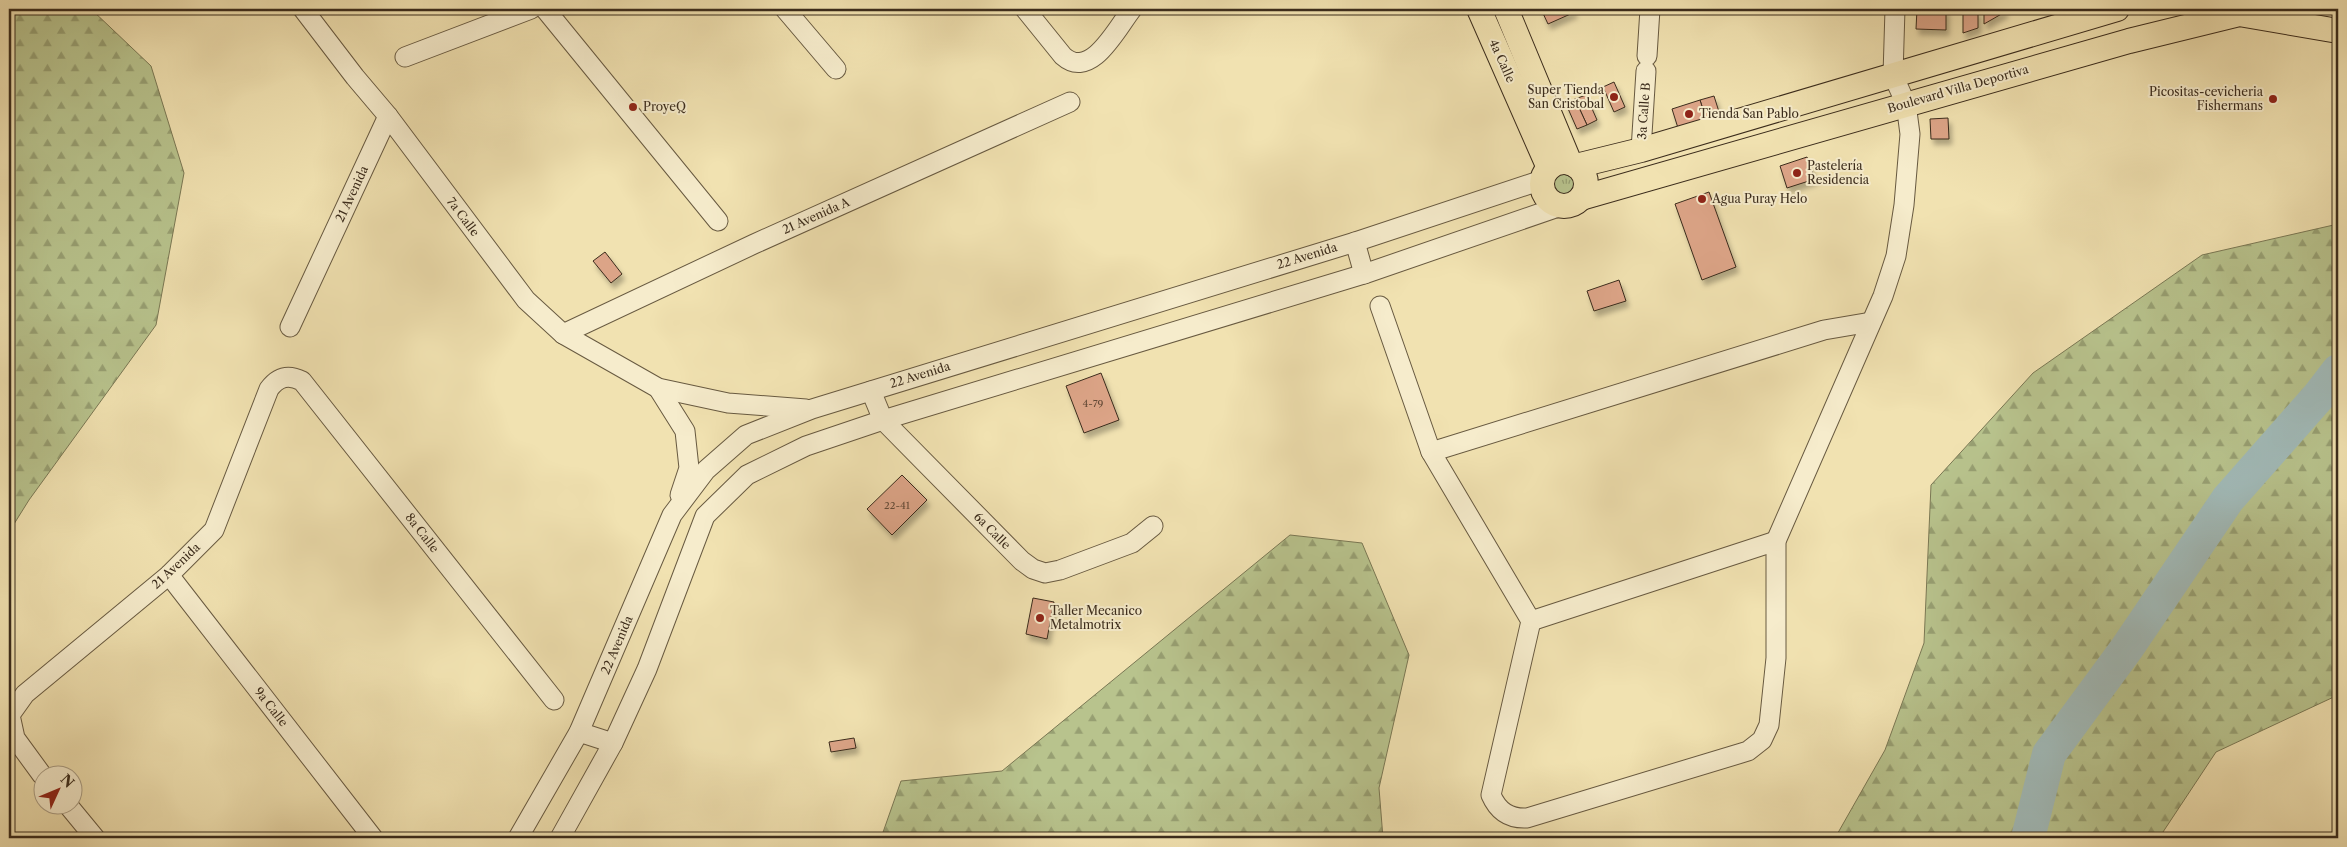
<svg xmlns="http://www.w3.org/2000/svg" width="2347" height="847" font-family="'Libre Caslon Text',serif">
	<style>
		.grass { fill: url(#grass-tufts); stroke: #7a7854 }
		.forest { fill: url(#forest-firs); stroke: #7a7854 }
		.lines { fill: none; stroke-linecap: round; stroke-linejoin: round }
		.river { stroke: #a1bab8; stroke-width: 34 }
		.building { fill: #dca487; stroke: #3b2c1c; filter: url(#shadow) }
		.minor-casing { stroke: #685a41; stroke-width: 21 }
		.major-casing { stroke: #3b2c1c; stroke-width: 26 }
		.minor { stroke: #f6eccc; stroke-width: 19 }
		.major { stroke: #f1e2b1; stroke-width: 24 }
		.poi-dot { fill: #8f2418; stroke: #f6eccc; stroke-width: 2 }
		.labels { text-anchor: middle; stroke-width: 4; stroke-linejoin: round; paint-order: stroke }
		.number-label { font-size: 10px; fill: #634a37 }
		.street-label { font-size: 12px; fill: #3b2c1c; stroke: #f6eccc }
		.poi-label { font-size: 12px; fill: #3b2c1c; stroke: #f6eccc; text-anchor: start }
	</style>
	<defs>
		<pattern id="grass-tufts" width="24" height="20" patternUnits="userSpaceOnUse" patternTransform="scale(1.25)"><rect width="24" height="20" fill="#b8c38d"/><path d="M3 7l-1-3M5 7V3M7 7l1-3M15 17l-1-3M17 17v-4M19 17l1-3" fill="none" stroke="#979f72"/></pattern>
		<pattern id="forest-firs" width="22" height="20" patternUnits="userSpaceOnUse" patternTransform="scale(1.25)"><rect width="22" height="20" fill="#b8c38d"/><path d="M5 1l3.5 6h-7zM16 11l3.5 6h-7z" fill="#979f72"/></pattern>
		<filter id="shadow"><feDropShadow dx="3" dy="5.5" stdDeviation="2.5" flood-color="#0004"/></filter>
	</defs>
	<rect width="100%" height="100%" fill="#f1e2b1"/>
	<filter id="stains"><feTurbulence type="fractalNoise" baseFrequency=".004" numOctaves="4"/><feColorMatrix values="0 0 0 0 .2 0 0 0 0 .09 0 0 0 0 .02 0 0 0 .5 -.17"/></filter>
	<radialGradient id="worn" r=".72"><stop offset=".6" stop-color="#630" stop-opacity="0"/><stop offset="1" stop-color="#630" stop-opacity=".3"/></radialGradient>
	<!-- grass -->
	<circle class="grass" cx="1564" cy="184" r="13"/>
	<!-- forest -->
	<g class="forest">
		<polygon points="9,9 91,9 151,66 184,173 156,325 29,500 9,532"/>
		<polygon points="2338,224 2338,695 2216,752 2159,838 1835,838 1885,750 1924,643 1931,485 2033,373 2202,255"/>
		<polygon points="1290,535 1362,543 1409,655 1379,788 1383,838 881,838 901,781 1002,771"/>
	</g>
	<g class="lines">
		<!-- river -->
		<polyline class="river" points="2028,838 2049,754 2127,648 2228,499 2318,397 2338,371"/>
	</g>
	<!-- building -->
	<g class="building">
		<polygon points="1541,9 1573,9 1575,12 1548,24"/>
		<polygon points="1917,9 1946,9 1946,30 1916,29"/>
		<polygon points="1984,9 2005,9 2005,12 1984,24"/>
		<polygon points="1978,10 1978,28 1963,33 1963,13"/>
		<polygon points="1614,82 1625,107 1614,112 1603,87"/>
		<polygon points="1586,95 1597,120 1587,125 1575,99"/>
		<polygon points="1714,96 1720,115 1706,119 1700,100"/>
		<polygon points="1575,99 1587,125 1577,129 1566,104"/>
		<polygon points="1700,100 1706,119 1678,128 1672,109"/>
		<polygon points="1948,118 1949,139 1931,139 1930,119"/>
		<polygon points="1807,157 1815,179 1787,188 1780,166"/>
		<polygon points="1709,192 1736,267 1702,280 1675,204"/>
		<polygon points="605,252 622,274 611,283 593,261"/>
		<polygon points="1619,280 1626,301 1594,311 1587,291"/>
		<polygon points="1101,373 1119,420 1084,433 1066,386"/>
		<polygon points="902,475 927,500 892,535 867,509"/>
		<polygon points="1033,598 1054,602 1047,639 1026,634"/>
		<polygon points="854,738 856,748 831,752 829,742"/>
	</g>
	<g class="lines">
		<defs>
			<g id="minor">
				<polyline points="303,9 355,77 388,116 526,300 563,334 658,388 728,403 806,409"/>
				<polyline points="545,9 718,221"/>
				<polyline points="785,9 836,69"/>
				<path d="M1025,9L1063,56C1091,81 1117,28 1132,9"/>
				<polyline points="1647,56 1650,9"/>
				<polyline points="405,57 531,9"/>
				<polyline points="1641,150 1646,71"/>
				<polyline points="1355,242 1364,274"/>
				<path d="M1380,306L1431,452L1531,621L1491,795C1498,811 1509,819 1527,818L1748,751L1762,740L1769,725L1776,658V541L1883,296L1896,256L1904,205L1910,134L1906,104L1893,75L1895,9"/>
				<polyline points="290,327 388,116"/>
				<polyline points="563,334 754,244 1070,102"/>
				<polyline points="658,388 685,431 689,468 680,495"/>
				<polyline points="871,391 883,420 1022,561 1033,569 1045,573 1060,570 1132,543 1153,526"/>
				<polyline points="1431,452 1824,330 1871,322"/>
				<polyline points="169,575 373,838"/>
				<polyline points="1531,621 1776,541"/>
				<polyline points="579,732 613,743"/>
				<path d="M42,775L15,738L10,715L25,694L169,575L214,530L269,389C278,377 288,374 302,381L554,700"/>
				<polyline points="67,804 95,838"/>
				<polyline points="518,838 579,732 672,515 706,470 746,435 812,409 1355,242 1542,180"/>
				<polyline points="560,838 613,743 647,669 705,516 747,475 806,446 883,420 1364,274 1561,206"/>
			</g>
			<g id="major">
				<polyline points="1479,9 1549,168"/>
				<polyline points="1506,9 1570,163"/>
				<circle cx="1564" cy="184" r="22"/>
				<polyline points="1576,166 1641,150 2117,9"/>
				<polyline points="1581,198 2129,41 2239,14 2338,31"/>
			</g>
		</defs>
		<!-- minor casing -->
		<use href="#minor" class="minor-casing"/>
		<!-- major casing -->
		<use href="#major" class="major-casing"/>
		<!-- minor -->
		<use href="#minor" class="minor"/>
		<!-- major -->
		<use href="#major" class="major"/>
	</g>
	<!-- markers -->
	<g class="poi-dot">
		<circle cx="1614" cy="97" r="5"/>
		<circle cx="2273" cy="99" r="5"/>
		<circle cx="633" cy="107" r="5"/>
		<circle cx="1689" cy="114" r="5"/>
		<circle cx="1797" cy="173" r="5"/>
		<circle cx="1702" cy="199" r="5"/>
		<circle cx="1040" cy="618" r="5"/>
	</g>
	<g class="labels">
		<!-- number labels -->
		<g class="number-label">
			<text x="1093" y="407">4-79</text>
			<text x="897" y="509">22-41</text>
		</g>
		<!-- street labels -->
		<g class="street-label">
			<text transform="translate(1502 61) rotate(66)" y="4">4a Calle</text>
			<text transform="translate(1958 89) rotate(-16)" y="4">Boulevard Villa Deportiva</text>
			<text transform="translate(1644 111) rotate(-86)" y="4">3a Calle B</text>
			<text transform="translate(352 194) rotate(-65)" y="4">21 Avenida</text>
			<text transform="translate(816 216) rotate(-24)" y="4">21 Avenida A</text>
			<text transform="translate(463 217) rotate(53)" y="4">7a Calle</text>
			<text transform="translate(1307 256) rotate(-17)" y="4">22 Avenida</text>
			<text transform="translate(920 375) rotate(-17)" y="4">22 Avenida</text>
			<text transform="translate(992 531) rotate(45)" y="4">6a Calle</text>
			<text transform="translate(422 533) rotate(52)" y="4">8a Calle</text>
			<text transform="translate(176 566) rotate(-43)" y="4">21 Avenida</text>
			<text transform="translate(617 645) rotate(-67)" y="4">22 Avenida</text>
			<text transform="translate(271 707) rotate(52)" y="4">9a Calle</text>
		</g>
		<!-- poi labels -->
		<g class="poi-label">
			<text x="1604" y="94" text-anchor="end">Super Tienda<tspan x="1604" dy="14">San Cristobal</tspan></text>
			<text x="2263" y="96" text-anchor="end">Picositas-cevicheria<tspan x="2263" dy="14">Fishermans</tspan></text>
			<text x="643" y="111">ProyeQ</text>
			<text x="1699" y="118">Tienda San Pablo</text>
			<text x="1807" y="170">Pastelería<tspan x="1807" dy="14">Residencia</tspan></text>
			<text x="1712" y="203">Agua Puray Helo</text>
			<text x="1050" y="615">Taller Mecanico<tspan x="1050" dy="14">Metalmotrix</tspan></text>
		</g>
	</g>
	<!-- margin -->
	<rect width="2347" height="847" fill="none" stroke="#f1e2b1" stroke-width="30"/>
	<rect x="10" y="10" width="2327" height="827" fill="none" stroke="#3b2c1c" stroke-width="2.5"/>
	<rect x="15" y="15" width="2317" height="817" fill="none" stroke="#3b2c1c"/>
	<!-- north arrow -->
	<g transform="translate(58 790) rotate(46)"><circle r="24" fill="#f6eccc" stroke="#ab9f86"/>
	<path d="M0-4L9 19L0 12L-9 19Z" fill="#8f2418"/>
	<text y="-8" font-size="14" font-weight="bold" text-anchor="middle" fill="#3b2c1c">N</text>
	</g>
	<rect width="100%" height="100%" filter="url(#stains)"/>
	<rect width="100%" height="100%" fill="url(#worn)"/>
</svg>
